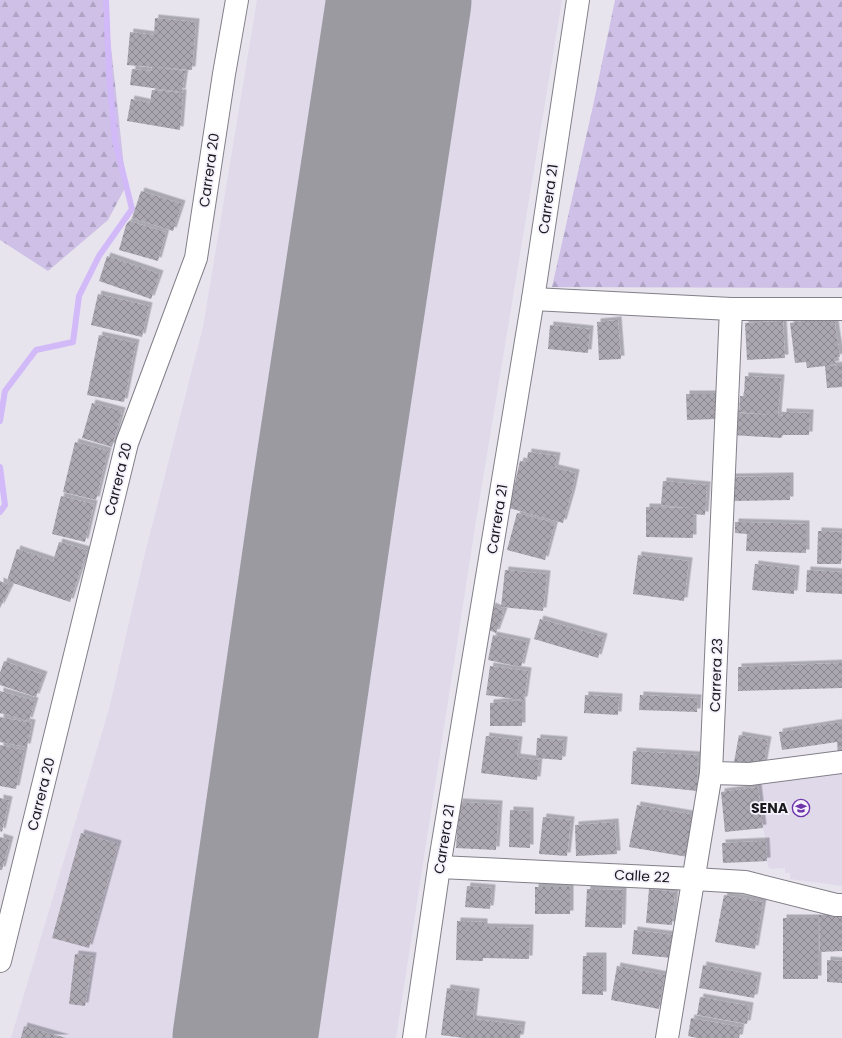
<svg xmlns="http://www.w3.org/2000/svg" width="842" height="1038" font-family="Poppins,sans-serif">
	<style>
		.built { fill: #dfd9ea }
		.forest { fill: url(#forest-firs) }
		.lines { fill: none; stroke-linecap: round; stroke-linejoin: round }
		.stream { stroke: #d2baf8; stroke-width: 6 }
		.runway { stroke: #9c9aa1; stroke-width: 145 }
		.building { fill: url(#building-cross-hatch); filter: url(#shadow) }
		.street-casing { stroke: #827f88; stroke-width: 24 }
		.secondary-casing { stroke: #827f88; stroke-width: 24 }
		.street { stroke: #fff; stroke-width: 22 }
		.secondary { stroke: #fff; stroke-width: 22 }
		.labels { text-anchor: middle; stroke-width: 3.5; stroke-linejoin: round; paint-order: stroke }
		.street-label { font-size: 14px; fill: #1a191d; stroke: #f5f1fc }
		.poi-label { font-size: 14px; font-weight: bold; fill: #1a191d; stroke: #f5f1fc; text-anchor: end }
	</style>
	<defs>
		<pattern id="forest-firs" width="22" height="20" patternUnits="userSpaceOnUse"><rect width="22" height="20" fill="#cec0e6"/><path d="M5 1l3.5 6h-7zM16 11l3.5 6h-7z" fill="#b0a4c5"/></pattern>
		<pattern id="building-cross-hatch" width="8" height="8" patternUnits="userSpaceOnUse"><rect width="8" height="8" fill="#aaa7b1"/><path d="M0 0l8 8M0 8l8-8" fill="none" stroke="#8a878f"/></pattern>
		<filter id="shadow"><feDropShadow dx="3.5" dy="-3.5" stdDeviation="0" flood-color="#0004"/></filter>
	</defs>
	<rect width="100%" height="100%" fill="#e7e4ee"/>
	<!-- built -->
	<g class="built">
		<polygon points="257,0 562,0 476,521 396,1038 11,1038 109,709 145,553 203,327"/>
		<polygon points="842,769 842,886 790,879 790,873 785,873 785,868 769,869 767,861 766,841 763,828 757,779"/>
	</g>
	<!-- forest -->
	<g class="forest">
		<polygon points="0,0 106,0 126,186 108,220 48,271 0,240"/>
		<polygon points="615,0 842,0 842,288 552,287 593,106"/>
	</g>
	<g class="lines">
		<!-- stream -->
		<g class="stream">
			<polyline points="0,421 5,391 36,350 73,342 79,296 99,256 132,209 115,141 109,75 106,0"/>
			<polyline points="0,467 5,505 0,512"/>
		</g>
		<!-- runway -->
		<polyline class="runway" points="245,1038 323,500 399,0"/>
	</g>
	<!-- building -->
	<g class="building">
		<polygon points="155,18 196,22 192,70 154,67 185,71 182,92 130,85 132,69 151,71 152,67 127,65 130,32 154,35"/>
		<polygon points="152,90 183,93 180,130 127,121 131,99 150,103"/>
		<polygon points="141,191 182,204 173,231 132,218"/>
		<polygon points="129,221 166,232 158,261 119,250 126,225"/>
		<polygon points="107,256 160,274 151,299 99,281"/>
		<polygon points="98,294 149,306 142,337 91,325"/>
		<polygon points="834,317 840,357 834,358 836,364 827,366 842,365 842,387 827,388 825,366 807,368 806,362 795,363 790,323"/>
		<polygon points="618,320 621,359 599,360 597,322"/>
		<polygon points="783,321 785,358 747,360 745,323"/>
		<polygon points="550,325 590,329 588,353 548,349"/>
		<polygon points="99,335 136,343 124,402 87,395"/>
		<polygon points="745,376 781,378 778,415 783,416 783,412 810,413 809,435 783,435 781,438 732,435 734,413 773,415 739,412 740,396 744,396"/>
		<polygon points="686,394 717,394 717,419 687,420"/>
		<polygon points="92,403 122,411 112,447 82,438"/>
		<polygon points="75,442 108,451 96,500 63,492"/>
		<polygon points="528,452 557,456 555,468 576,473 572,492 563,523 509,508 520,461 527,462"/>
		<polygon points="790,476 790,500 731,501 730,477"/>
		<polygon points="663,481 707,485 705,515 693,514 693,538 646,537 646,507 689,508 661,505"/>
		<polygon points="61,496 94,504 85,542 52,534"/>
		<polygon points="517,513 555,523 545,560 507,550"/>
		<polygon points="735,522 806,524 806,553 746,551 747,534 735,533"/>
		<polygon points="818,531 842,532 841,564 817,564"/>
		<polygon points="59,542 87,550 70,602 7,581 17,549 53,561"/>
		<polygon points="638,555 689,561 684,601 633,594"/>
		<polygon points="755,564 796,569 794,594 752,590"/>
		<polygon points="505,570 547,574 543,611 501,607"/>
		<polygon points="807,570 842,572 842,594 806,592"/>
		<polygon points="0,581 11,586 0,608"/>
		<polygon points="492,606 504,611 496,633 484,628"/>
		<polygon points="540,619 604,637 598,658 534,639"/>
		<polygon points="493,635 527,642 521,667 488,660"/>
		<polygon points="4,661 44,675 36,697 0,685 0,673"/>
		<polygon points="842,663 842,688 738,691 738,667"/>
		<polygon points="490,666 528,671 524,700 522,700 522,726 490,726 490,703 522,700 486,695"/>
		<polygon points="0,691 35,701 29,721 0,713"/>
		<polygon points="585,695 619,697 618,715 584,713"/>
		<polygon points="640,695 698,698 697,712 639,710"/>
		<polygon points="0,717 32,723 27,747 0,742"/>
		<polygon points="842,722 842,753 838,754 837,742 782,750 779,732"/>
		<polygon points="739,735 768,740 763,767 734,762"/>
		<polygon points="486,736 519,740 517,757 539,760 537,780 481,773"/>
		<polygon points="537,738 564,740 562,760 536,758"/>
		<polygon points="0,745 24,750 16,789 0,786"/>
		<polygon points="633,751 698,755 697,791 631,784"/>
		<polygon points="758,787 763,828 725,832 721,792"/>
		<polygon points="0,798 9,800 2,832 0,831"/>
		<polygon points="459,802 499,804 496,850 456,848"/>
		<polygon points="637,805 696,815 688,857 629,847"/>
		<polygon points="510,810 530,811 530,848 509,847"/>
		<polygon points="543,817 571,820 567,856 539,854"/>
		<polygon points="615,822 617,854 576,856 575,825"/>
		<polygon points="81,833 118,844 89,948 52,938"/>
		<polygon points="0,837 10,840 2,870 0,870"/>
		<polygon points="766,841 767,861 723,863 722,843"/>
		<polygon points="467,886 492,888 490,909 465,907"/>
		<rect x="535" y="887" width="35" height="27"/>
		<polygon points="587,889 623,890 622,928 585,927"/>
		<polygon points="649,889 675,892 672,925 646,923"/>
		<polygon points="724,895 763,902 755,949 715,942"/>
		<polygon points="842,914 842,951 820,952 819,915"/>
		<rect x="783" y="918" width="35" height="61"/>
		<polygon points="457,921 484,922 484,927 530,928 529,959 483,958 483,961 456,960"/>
		<polygon points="634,930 674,935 672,958 632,954"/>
		<polygon points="75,954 93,956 85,1006 69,1004"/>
		<polygon points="583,956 603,956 603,995 582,994"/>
		<polygon points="827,960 842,961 842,983 827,982"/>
		<polygon points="703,965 758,976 754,998 699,988"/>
		<polygon points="617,966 665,975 659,1009 611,1000"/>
		<polygon points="447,988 476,992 473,1019 522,1025 520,1038 464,1038 441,1035"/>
		<polygon points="700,997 750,1006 747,1024 697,1015"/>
		<polygon points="691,1018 741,1027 739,1038 697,1038 688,1036"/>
		<polygon points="24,1026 66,1038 21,1038"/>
	</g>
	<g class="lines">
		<defs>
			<g id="street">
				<polyline points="533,299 731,309 842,309"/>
				<polyline points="711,773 750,774 842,762"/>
				<polyline points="439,867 694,879 745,882 836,905 842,905"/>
				<polyline points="667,1038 711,773 731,309"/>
			</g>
			<g id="secondary">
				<polyline points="0,961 127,443 196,258 224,74 237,0"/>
				<polyline points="414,1038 439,867 533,299 578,0"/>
			</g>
		</defs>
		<!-- street casing -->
		<use href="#street" class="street-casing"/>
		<!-- secondary casing -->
		<use href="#secondary" class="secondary-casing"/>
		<!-- street -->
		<use href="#street" class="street"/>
		<!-- secondary -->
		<use href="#secondary" class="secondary"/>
	</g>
	<!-- icons -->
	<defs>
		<symbol id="university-ring" viewBox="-11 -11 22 22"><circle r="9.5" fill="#f5f1fc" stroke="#6f35ab" stroke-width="1.5"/><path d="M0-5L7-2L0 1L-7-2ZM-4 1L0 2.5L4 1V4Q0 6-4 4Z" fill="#6f35ab"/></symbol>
	</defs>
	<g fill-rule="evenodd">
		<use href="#university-ring" x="791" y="798" width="20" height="20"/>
	</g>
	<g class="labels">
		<!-- street labels -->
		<g class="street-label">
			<text transform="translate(209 170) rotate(-82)" y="5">Carrera 20</text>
			<text transform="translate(548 199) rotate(-82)" y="5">Carrera 21</text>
			<text transform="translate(118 479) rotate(-76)" y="5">Carrera 20</text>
			<text transform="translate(497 519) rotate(-81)" y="5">Carrera 21</text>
			<text transform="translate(716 675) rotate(-88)" y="5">Carrera 23</text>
			<text transform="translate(41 794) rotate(-76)" y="5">Carrera 20</text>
			<text transform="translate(444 839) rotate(-81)" y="5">Carrera 21</text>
			<text transform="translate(642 876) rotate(3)" y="5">Calle 22</text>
		</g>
		<!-- poi labels -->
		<g class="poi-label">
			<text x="788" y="813">SENA</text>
		</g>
	</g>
</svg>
